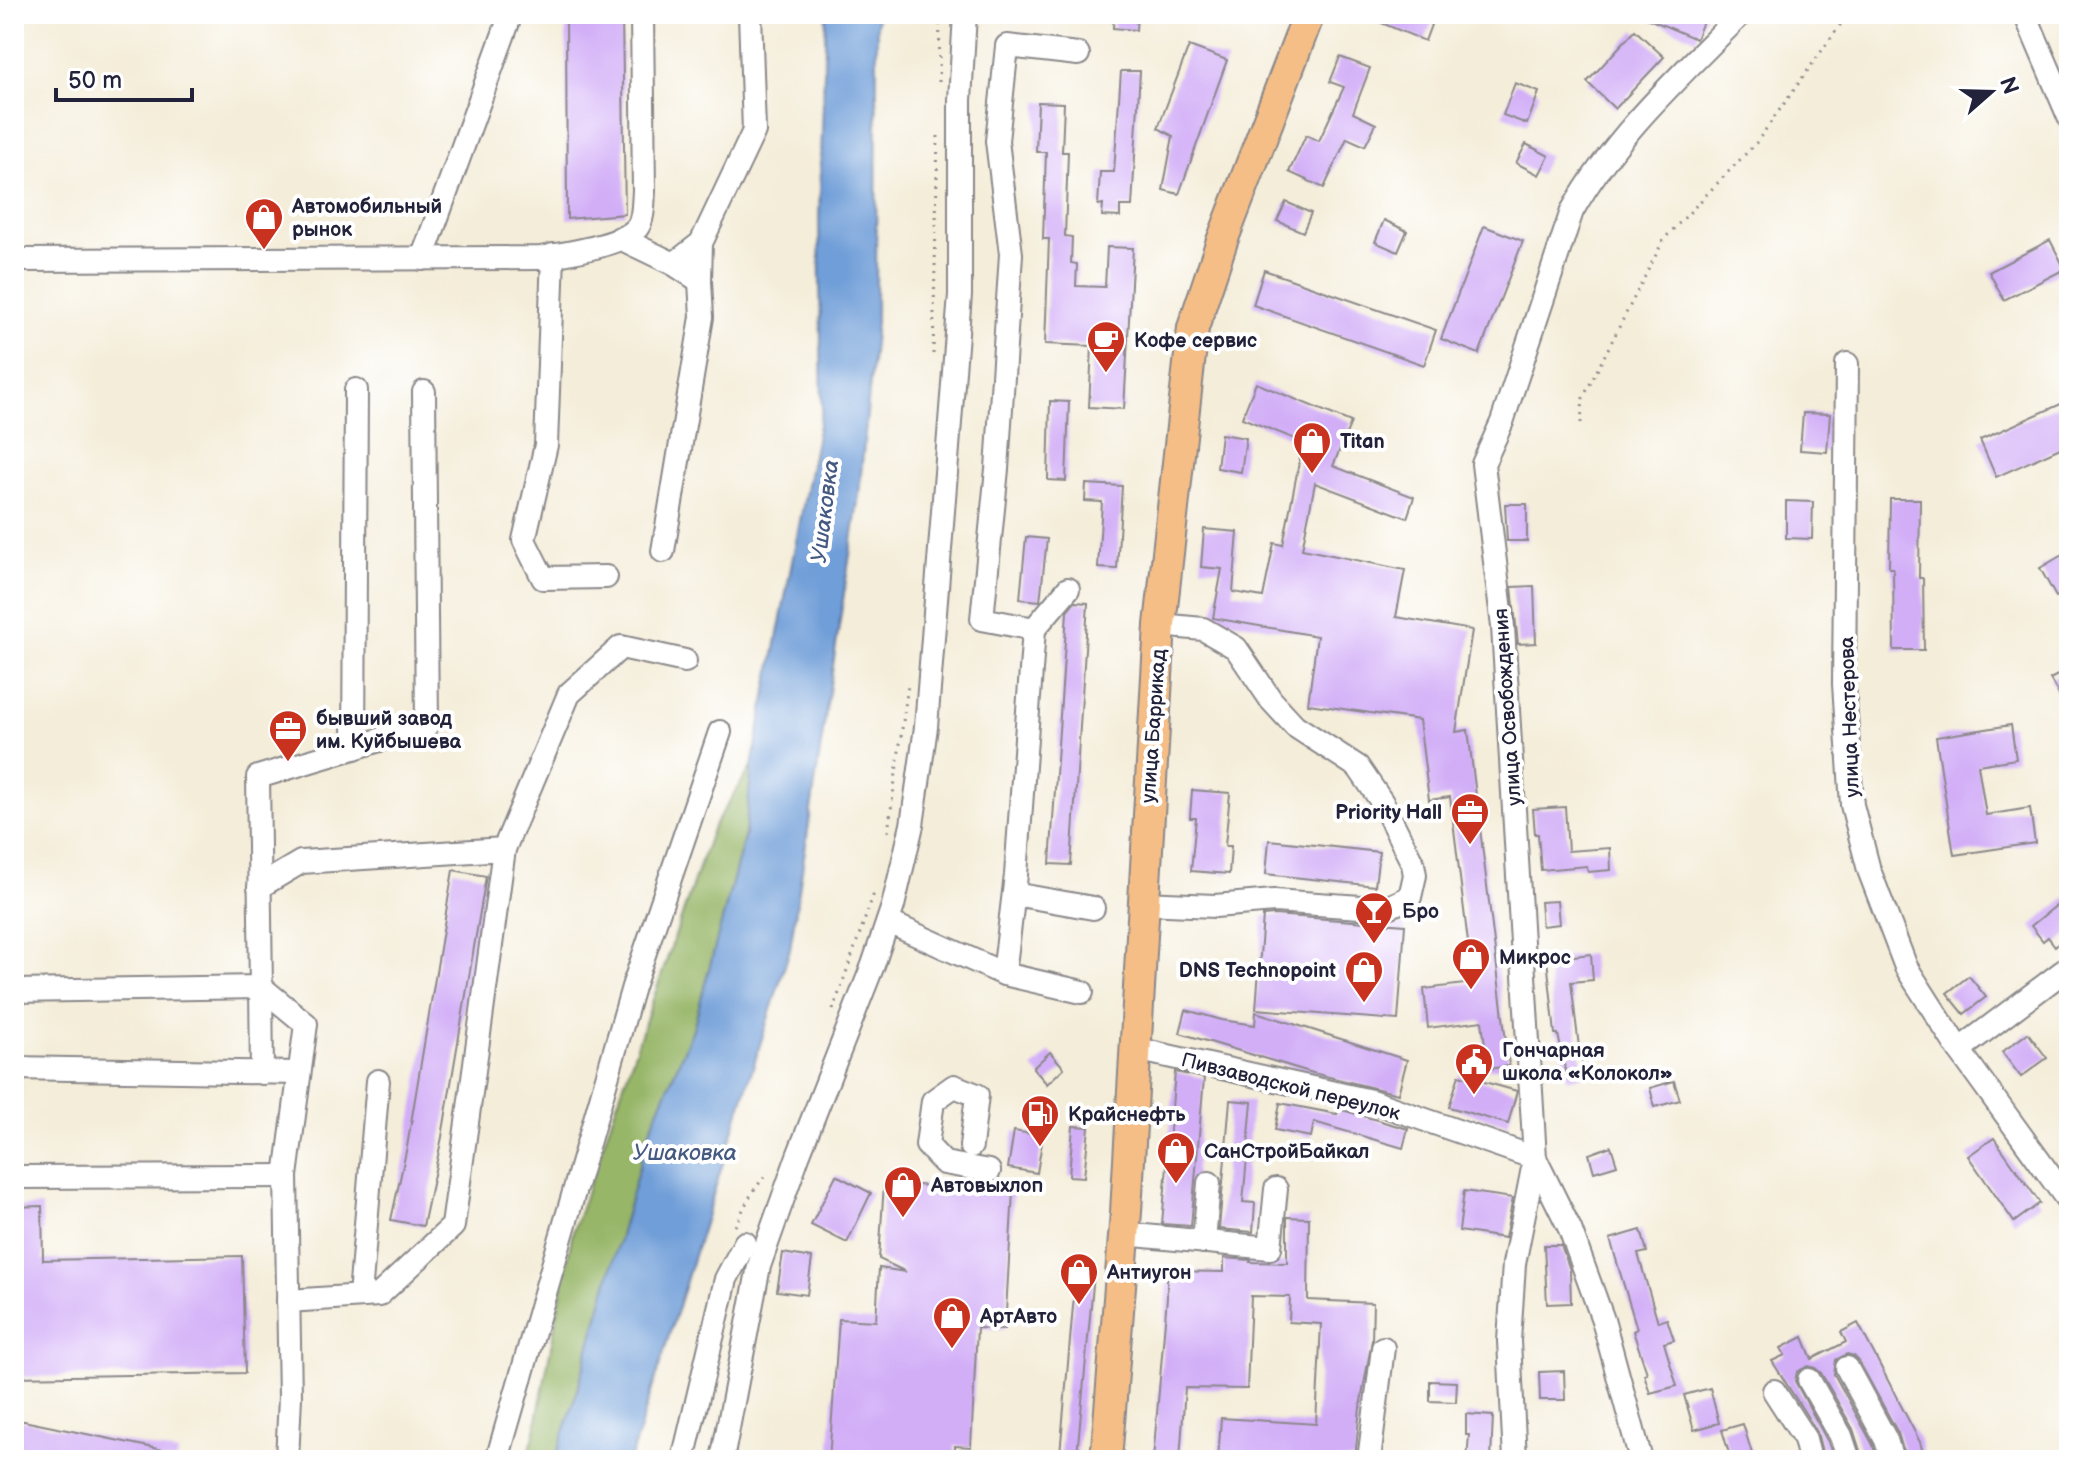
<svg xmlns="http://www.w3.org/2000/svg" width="2083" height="1474" font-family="'Balsamiq Sans',sans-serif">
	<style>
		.forest { fill: #97b668; stroke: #5c6c52; stroke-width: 2 }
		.water { fill: #6f9ed8; stroke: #48608a; stroke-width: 2 }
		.building { fill: #d2aef7 }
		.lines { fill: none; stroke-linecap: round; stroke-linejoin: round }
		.minor-casing { stroke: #8b888a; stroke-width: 26 }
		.major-casing { stroke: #8b888a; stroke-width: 34 }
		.path { stroke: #8b888a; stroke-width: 3; stroke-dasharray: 2 6; stroke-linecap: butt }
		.minor { stroke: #fff; stroke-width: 22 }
		.major { stroke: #f6be87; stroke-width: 30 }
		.labels { text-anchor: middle; stroke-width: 8; stroke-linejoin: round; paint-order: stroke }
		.poi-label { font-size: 20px; font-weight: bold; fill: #22223b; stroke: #fff; text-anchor: start }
		.street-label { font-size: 20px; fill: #22223b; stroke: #fff }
		.water-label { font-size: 22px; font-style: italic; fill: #455a82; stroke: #fff }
	</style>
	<rect width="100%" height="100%" fill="#fff"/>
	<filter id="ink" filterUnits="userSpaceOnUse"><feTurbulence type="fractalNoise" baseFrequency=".0125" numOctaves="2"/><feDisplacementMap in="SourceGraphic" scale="16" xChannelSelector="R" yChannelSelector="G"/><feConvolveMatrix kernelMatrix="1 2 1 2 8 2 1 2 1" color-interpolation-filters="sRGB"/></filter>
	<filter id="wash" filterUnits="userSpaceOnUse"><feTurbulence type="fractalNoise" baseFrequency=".006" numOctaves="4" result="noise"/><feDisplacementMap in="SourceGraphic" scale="32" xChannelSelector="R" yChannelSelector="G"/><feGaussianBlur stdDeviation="1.8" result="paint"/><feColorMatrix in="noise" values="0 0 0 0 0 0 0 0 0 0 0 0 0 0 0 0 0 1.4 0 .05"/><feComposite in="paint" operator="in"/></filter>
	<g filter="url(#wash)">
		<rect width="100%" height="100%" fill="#f4edd9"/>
		<!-- forest -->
		<polygon class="forest" points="752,766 745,835 693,1029 648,1135 577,1392 555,1460 526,1460 534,1436 573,1231 712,829"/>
		<!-- water -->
		<polygon class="water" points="826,14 877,14 876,322 859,495 790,949 630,1460 555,1460 577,1392 648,1135 693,1029 745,835 752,766 822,409 819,219"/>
		<g id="blocks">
			<!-- building -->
			<g class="building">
				<polygon points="566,14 622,14 625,214 567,219"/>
				<polygon points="1114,14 1137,14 1136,30 1113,28"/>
				<polygon points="1360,14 1435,14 1425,41"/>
				<polygon points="1637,14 1706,14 1696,39"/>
				<polygon points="1635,30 1664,57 1615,109 1587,82"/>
				<polygon points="1189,46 1227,60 1179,194 1163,190 1173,136 1158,128"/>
				<polygon points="1340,57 1370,68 1353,113 1376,124 1365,146 1347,138 1324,188 1289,172 1306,135 1319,141 1344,87 1330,82"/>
				<polygon points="1121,71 1140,71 1132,206 1120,206 1120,217 1102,216 1103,204 1098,205 1100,172 1114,172"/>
				<polygon points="1515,83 1539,92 1527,124 1503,115"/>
				<polygon points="1038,102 1064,103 1062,152 1068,152 1065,236 1072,237 1071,263 1077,264 1076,286 1105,287 1107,247 1133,248 1124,409 1089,407 1092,346 1045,344 1049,239 1043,239 1046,152 1036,152"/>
				<polygon points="1526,144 1549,156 1539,175 1516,163"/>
				<polygon points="1286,202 1311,213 1303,232 1277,221"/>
				<polygon points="1384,220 1407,231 1398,252 1375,242"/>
				<polygon points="1484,226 1523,241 1479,354 1441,339"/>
				<polygon points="2050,240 2065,269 2004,300 1989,272"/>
				<polygon points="1264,270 1436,330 1424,365 1253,305"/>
				<polygon points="1256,383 1351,422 1333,466 1414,497 1407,518 1315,483 1302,549 1405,570 1396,617 1472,630 1456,732 1468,730 1509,1066 1488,1069 1482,1021 1428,1028 1424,989 1473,983 1450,797 1429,800 1419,720 1308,704 1317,636 1213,618 1222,569 1201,567 1204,529 1238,532 1233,592 1263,597 1274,543 1283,545 1303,442 1242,418"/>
				<polygon points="1050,401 1069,402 1066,481 1048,480"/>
				<polygon points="2063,403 2069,417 2069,444 1996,477 1980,440"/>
				<polygon points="1803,413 1830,414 1827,452 1800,450"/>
				<polygon points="1221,434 1246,438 1241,472 1217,468"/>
				<polygon points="1086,484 1122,486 1117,569 1098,568 1102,502 1085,501"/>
				<polygon points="1890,499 1920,499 1919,578 1923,578 1924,650 1894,650 1893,568 1889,568"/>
				<polygon points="1786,501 1813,502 1812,539 1786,538"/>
				<polygon points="1505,504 1527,504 1527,541 1507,541"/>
				<polygon points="1026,537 1047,539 1040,601 1020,599"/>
				<polygon points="2069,551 2069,590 2056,597 2040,568"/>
				<polygon points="1534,586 1536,643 1518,644 1512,587"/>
				<polygon points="1075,602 1088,603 1071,865 1050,864 1067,612"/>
				<polygon points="2069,669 2069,713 2050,679"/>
				<polygon points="2011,725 2016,759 1978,765 1986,815 2030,808 2035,843 1954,855 1936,737"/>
				<polygon points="1192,790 1230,793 1225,846 1231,846 1229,874 1191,871 1196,818 1190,818"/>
				<polygon points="1565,807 1568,851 1610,848 1611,870 1588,872 1587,866 1541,870 1538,834 1535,834 1533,809"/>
				<polygon points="1269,840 1379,852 1375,886 1266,874"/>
				<polygon points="453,870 486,876 442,1137 423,1226 391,1220 407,1147"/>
				<polygon points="2069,895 2069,933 2055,946 2048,937 2043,941 2031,926"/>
				<polygon points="1557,901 1559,924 1542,926 1540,902"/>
				<polygon points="1274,915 1405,925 1398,1020 1256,1009 1263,916"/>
				<polygon points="1591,954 1593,980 1571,982 1580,1055 1586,1075 1567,1079 1558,1034 1555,1034 1547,959"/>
				<polygon points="1969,976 1986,997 1964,1014 1947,993"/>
				<polygon points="1186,1010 1222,1020 1255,1025 1256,1012 1407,1060 1398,1094 1313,1073 1180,1033"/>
				<polygon points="2028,1033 2047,1058 2021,1077 2002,1052"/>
				<polygon points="1050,1052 1064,1068 1047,1084 1033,1068"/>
				<polygon points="1175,1072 1204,1078 1191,1226 1162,1224"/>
				<polygon points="1459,1075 1517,1091 1508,1124 1449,1107"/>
				<polygon points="1674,1081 1680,1100 1655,1107 1650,1088"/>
				<polygon points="1230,1100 1252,1102 1243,1202 1255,1203 1253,1232 1219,1229"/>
				<polygon points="1280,1103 1337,1114 1339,1109 1408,1129 1403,1148 1314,1122 1311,1137 1275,1130"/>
				<polygon points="1073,1126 1089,1127 1084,1177 1069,1176"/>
				<polygon points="1014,1131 1043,1136 1037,1173 1008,1168"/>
				<polygon points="1994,1138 2040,1203 2014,1222 1968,1156"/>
				<polygon points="1611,1146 1617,1165 1594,1172 1589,1154"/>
				<polygon points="836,1175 871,1193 847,1243 811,1225"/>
				<polygon points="884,1183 1013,1191 1005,1329 977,1328 971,1447 955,1446 955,1460 829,1460 839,1319 876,1321 879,1268 906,1272 879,1259"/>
				<polygon points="1464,1191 1513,1198 1505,1238 1459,1231"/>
				<polygon points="42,1206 43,1260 242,1256 245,1373 14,1377 14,1207"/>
				<polygon points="1287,1217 1309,1218 1308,1300 1373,1303 1372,1340 1360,1407 1355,1460 1218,1460 1221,1418 1316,1424 1321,1324 1289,1322 1290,1297 1251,1296 1247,1389 1185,1388 1180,1460 1153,1460 1167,1297 1167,1271 1224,1272 1224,1258 1251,1260 1250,1262 1287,1263"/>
				<polygon points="1641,1230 1647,1252 1638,1254 1658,1322 1667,1319 1674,1340 1664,1343 1677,1386 1650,1393 1644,1374 1647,1373 1633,1331 1637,1329 1610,1239"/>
				<polygon points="1544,1245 1561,1245 1570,1270 1571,1303 1547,1304"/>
				<polygon points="783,1253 812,1258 807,1295 777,1291"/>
				<polygon points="1076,1272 1094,1274 1077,1455 1060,1454"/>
				<polygon points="1858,1323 1920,1442 1925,1460 1906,1460 1898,1433 1859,1361 1854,1356 1847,1354 1836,1360 1834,1374 1873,1445 1877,1460 1863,1460 1853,1429 1821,1373 1815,1368 1808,1366 1797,1372 1795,1381 1828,1442 1834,1460 1824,1460 1817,1432 1772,1361 1785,1355 1781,1348 1803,1337 1812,1359 1846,1342 1841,1332"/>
				<polygon points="1564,1371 1565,1400 1540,1400 1539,1372"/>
				<polygon points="1430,1381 1457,1382 1456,1402 1430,1401"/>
				<polygon points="1710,1388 1719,1423 1694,1430 1684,1395"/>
				<polygon points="1466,1414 1493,1416 1491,1460 1467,1460 1469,1435 1466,1435"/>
				<polygon points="14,1419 178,1453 177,1460 14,1460"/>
				<polygon points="1743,1424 1754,1460 1731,1460 1722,1430"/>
			</g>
		</g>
	</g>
	<g filter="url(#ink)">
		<use href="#blocks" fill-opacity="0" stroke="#8b888a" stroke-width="2"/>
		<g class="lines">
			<defs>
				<g id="minor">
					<polyline points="2025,14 2069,117"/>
					<polyline points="1078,54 1007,46 997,141 1011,254 997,469 982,619 1034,629 1016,875 1004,974 1082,992"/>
					<polyline points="620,238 674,264"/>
					<polyline points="701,243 674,264 700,281 701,243 754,131 750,14"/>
					<polyline points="553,255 546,445 524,540 543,578 606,577"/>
					<polyline points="422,259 511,14"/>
					<path d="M14,260L541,258C565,253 621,246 637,228C644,219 643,202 644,191L642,14"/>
					<polyline points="1847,364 1844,684 1852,805 1869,870 1906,967 1959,1050 2069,1202"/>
					<polyline points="663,551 702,317 700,281"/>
					<polyline points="1034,629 1068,589"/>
					<polyline points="354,748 427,725 424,392"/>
					<polyline points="504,849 569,694 621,647 685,661"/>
					<polyline points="259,887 301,862 504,849 453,1226 379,1295 288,1301"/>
					<polyline points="1014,894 1093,908"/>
					<polyline points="1143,903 1215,906 1274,901 1375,908 1391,906 1410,897 1415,875 1413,864 1382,802 1358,767 1295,726 1271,700 1236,648 1203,629 1160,625"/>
					<polyline points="888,922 1004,974"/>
					<polyline points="14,991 261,987 262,1073"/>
					<polyline points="1136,1049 1371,1101 1535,1158"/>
					<polyline points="1959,1050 2069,967"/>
					<polyline points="14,1068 298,1073"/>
					<polyline points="971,1146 977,1095 954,1086 933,1101 927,1145 944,1163 989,1171"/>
					<polyline points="14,1177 286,1176"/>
					<polyline points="1124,1234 1270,1248 1276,1189"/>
					<polyline points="1204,1242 1209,1183"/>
					<polyline points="360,1296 378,1081"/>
					<polyline points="1847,1368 1886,1440 1892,1460"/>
					<polyline points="1809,1380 1841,1436 1849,1460"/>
					<polyline points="1774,1391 1805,1439 1810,1460"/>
					<polyline points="287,1460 290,1397 286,1176 306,1024 261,987 258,777 354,748 356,390"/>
					<polyline points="497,1460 633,987 720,732"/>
					<polyline points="683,1460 726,1279 745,1243"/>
					<polyline points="722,1460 759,1266 798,1156 873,965 893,906 912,825 926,727 960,295 960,100 965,14"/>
					<polyline points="1369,1460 1383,1348"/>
					<polyline points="1515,1460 1509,1341 1514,1264 1535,1158"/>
					<path d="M1641,1460L1603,1320L1570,1229L1535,1158L1503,627L1483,464L1502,422L1572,211C1615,135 1680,76 1741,14"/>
				</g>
				<polyline id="major" points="1106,1460 1126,1212 1160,625 1193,328 1222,241 1309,14"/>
			</defs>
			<!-- minor casing -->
			<use href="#minor" class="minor-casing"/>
			<!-- major casing -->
			<use href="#major" class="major-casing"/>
			<!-- path -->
			<g class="path">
				<polyline points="939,82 940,14"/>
				<polyline points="933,354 938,134"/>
				<polyline points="1581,423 1583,398 1664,239 1756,143 1848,14"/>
				<polyline points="888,832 908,685"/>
				<polyline points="833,1010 874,893"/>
				<path d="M735,1226C744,1209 753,1184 770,1174"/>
			</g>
			<!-- minor -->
			<use href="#minor" class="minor"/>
			<!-- major -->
			<use href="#major" class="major"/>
		</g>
	</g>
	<!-- icons -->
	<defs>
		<symbol id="shop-pin" viewBox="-11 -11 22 30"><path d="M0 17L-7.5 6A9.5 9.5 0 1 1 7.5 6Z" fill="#c8321e" stroke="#fff"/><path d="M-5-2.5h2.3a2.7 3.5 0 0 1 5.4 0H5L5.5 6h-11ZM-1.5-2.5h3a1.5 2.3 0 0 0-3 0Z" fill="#fff"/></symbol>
		<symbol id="cafe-pin" viewBox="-11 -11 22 30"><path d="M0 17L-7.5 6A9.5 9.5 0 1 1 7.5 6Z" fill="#c8321e" stroke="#fff"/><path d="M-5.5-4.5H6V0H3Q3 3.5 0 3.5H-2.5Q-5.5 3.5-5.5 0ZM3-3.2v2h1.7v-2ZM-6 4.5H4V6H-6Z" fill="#fff"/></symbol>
		<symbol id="office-pin" viewBox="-11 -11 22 30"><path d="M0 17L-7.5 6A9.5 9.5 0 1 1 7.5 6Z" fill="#c8321e" stroke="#fff"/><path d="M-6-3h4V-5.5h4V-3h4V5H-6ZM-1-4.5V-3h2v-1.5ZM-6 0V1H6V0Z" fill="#fff"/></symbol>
		<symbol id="bar-pin" viewBox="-11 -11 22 30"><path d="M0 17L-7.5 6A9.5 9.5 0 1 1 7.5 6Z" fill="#c8321e" stroke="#fff"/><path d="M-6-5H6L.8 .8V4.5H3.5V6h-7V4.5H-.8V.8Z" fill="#fff"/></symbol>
		<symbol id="civic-pin" viewBox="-11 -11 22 30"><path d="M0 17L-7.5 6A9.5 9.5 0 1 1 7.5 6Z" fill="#c8321e" stroke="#fff"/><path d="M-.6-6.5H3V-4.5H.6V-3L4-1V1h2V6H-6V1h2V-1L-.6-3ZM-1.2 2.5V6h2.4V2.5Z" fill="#fff"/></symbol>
		<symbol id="fuel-pin" viewBox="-11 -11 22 30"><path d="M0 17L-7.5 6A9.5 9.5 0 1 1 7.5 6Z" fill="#c8321e" stroke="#fff"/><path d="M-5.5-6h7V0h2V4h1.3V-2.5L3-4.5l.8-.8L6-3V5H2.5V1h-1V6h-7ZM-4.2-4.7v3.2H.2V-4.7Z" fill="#fff"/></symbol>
	</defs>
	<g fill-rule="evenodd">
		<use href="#shop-pin" x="242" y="195" width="44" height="60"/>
		<use href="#cafe-pin" x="1084" y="318" width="44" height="60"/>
		<use href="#shop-pin" x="1290" y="419" width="44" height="60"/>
		<use href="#office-pin" x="266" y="707" width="44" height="60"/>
		<use href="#office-pin" x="1448" y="790" width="44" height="60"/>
		<use href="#bar-pin" x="1352" y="889" width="44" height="60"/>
		<use href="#shop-pin" x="1449" y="935" width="44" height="60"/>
		<use href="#shop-pin" x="1342" y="948" width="44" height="60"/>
		<use href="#civic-pin" x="1452" y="1040" width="44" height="60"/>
		<use href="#fuel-pin" x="1018" y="1092" width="44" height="60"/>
		<use href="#shop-pin" x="1154" y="1129" width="44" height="60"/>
		<use href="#shop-pin" x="881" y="1163" width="44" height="60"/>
		<use href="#shop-pin" x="1057" y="1250" width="44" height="60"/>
		<use href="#shop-pin" x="930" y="1294" width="44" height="60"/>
	</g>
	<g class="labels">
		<!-- poi labels -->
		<g class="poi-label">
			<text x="292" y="213">Автомобильный<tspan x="292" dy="23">рынок</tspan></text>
			<text x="1134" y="347">Кофе сервис</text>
			<text x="1340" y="448">Titan</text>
			<text x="316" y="725">бывший завод<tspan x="316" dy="23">им. Куйбышева</tspan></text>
			<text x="1442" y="819" text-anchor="end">Priority Hall</text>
			<text x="1402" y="918">Бро</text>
			<text x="1499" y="964">Микрос</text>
			<text x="1336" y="977" text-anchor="end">DNS Technopoint</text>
			<text x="1502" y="1057">Гончарная<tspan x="1502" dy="23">школа «Колокол»</tspan></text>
			<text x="1068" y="1121">Крайснефть</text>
			<text x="1204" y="1158">СанСтройБайкал</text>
			<text x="931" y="1192">Автовыхлоп</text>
			<text x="1107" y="1279">Антиугон</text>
			<text x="980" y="1323">АртАвто</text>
		</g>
		<!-- street labels -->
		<g class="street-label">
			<text transform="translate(1507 707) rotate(-94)" y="7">улица Освобождения</text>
			<text transform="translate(1849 717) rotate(-92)" y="7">улица Нестерова</text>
			<text transform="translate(1153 726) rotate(-86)" y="7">улица Баррикад</text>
			<text transform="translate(1291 1086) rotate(14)" y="7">Пивзаводской переулок</text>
		</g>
		<!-- water labels -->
		<g class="water-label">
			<text transform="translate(824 511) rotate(-83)" y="8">Ушаковка</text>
			<text x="685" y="1160">Ушаковка</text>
		</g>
	</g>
	<!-- margin -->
	<rect width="2083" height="1474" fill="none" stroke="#fff" stroke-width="48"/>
	<!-- north arrow -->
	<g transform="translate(1991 92) rotate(70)" stroke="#ffffff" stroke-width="6" paint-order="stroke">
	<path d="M0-6L14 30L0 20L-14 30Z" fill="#22223b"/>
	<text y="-12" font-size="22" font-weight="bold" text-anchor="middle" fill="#22223b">N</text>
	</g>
	<!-- scale -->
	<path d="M56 88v12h136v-12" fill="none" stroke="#22223b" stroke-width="4"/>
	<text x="68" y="88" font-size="24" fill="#22223b" stroke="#ffffff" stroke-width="6" paint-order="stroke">50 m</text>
</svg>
